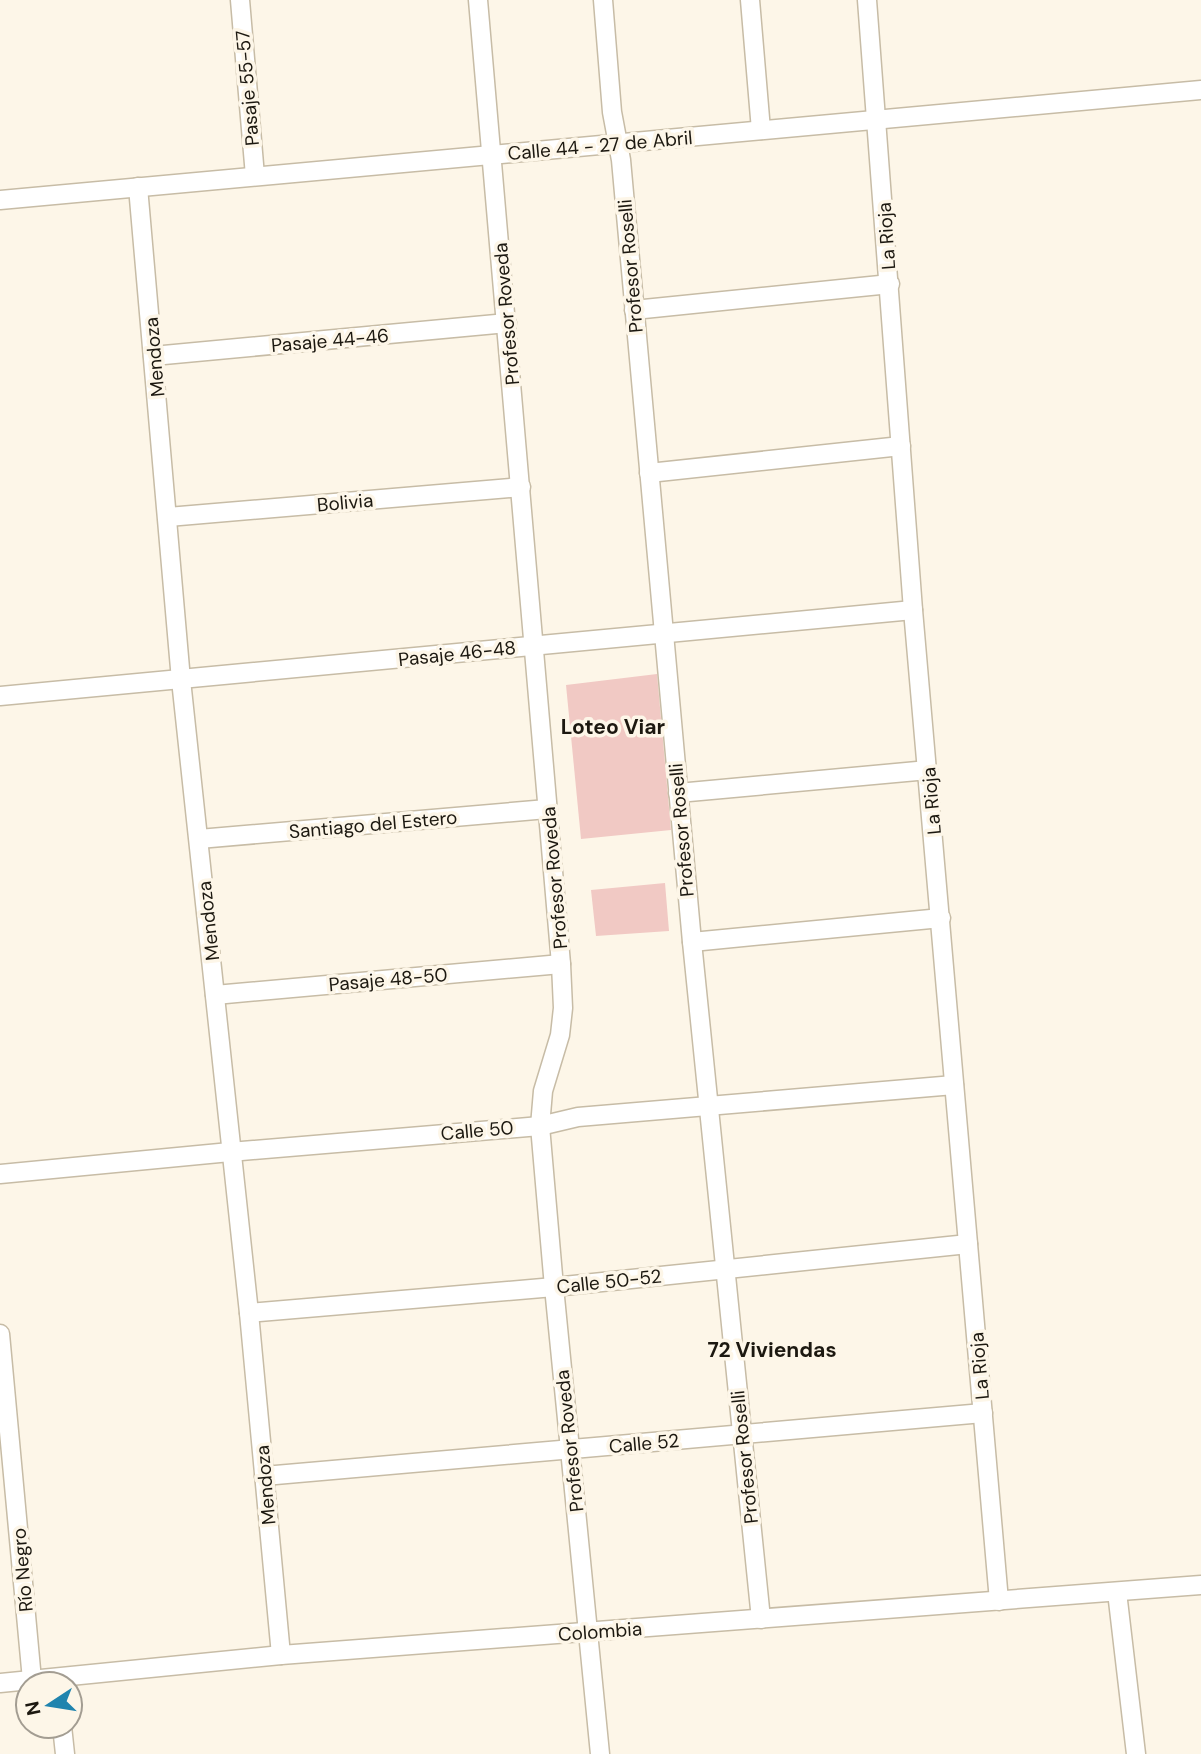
<svg xmlns="http://www.w3.org/2000/svg" width="1201" height="1754" font-family="'DM Sans',sans-serif">
	<style>
		.green { fill: #f1c9c4 }
		.lines { fill: none; stroke-linecap: round; stroke-linejoin: round }
		.minor-casing { stroke: #c7bca6; stroke-width: 21 }
		.minor { stroke: #fff; stroke-width: 18 }
		.labels { text-anchor: middle; stroke-width: 7; stroke-linejoin: round; paint-order: stroke }
		.street-label { font-size: 19px; fill: #1c1810; stroke: #fdf6e8 }
		.neighbourhood-label { font-size: 21px; font-weight: bold; fill: #1c1810; stroke: #fdf6e8 }
	</style>
	<rect width="100%" height="100%" fill="#fdf6e8"/>
	<!-- green -->
	<g class="green">
		<polygon points="657,674 671,830 581,839 566,685"/>
		<polygon points="665,883 669,931 596,936 591,890"/>
	</g>
	<g class="lines">
		<defs>
			<g id="minor">
				<polyline points="240,0 255,176"/>
				<polyline points="478,0 561,964 563,1008 560,1035 543,1091 540,1126 554,1287 600,1754"/>
				<polyline points="603,0 612,112 621,160 692,942 761,1619"/>
				<polyline points="750,0 761,130"/>
				<polyline points="867,0 913,610 999,1601"/>
				<polyline points="138,187 181,680 249,1313 281,1655"/>
				<polyline points="0,200 1201,90"/>
				<polyline points="634,310 890,284"/>
				<polyline points="153,356 507,323"/>
				<polyline points="649,473 901,446"/>
				<polyline points="168,517 521,487"/>
				<polyline points="0,696 913,610"/>
				<polyline points="678,793 928,770"/>
				<polyline points="199,839 547,809"/>
				<polyline points="692,942 941,918"/>
				<polyline points="215,995 561,964"/>
				<polyline points="0,1174 230,1152 540,1126 578,1117 954,1085"/>
				<polyline points="249,1313 554,1287 968,1244"/>
				<polyline points="0,1334 32,1680"/>
				<polyline points="264,1476 983,1413"/>
				<polyline points="1117,1592 1136,1754"/>
				<polyline points="0,1683 281,1655 1201,1585"/>
				<polyline points="62,1726 65,1754"/>
			</g>
		</defs>
		<!-- minor casing -->
		<use href="#minor" class="minor-casing"/>
		<!-- minor -->
		<use href="#minor" class="minor"/>
	</g>
	<g class="labels">
		<!-- street labels -->
		<g class="street-label">
			<text transform="translate(247 88) rotate(-95)" y="7">Pasaje 55-57</text>
			<text transform="translate(600 145) rotate(-5)" y="7">Calle 44 - 27 de Abril</text>
			<text transform="translate(886 236) rotate(-94)" y="7">La Rioja</text>
			<text transform="translate(630 266) rotate(-95)" y="7">Profesor Roselli</text>
			<text transform="translate(506 314) rotate(-95)" y="7">Profesor Roveda</text>
			<text transform="translate(330 340) rotate(-5)" y="7">Pasaje 44-46</text>
			<text transform="translate(154 357) rotate(-95)" y="7">Mendoza</text>
			<text transform="translate(345 502) rotate(-5)" y="7">Bolivia</text>
			<text transform="translate(457 653) rotate(-6)" y="7">Pasaje 46-48</text>
			<text transform="translate(931 801) rotate(-95)" y="7">La Rioja</text>
			<text transform="translate(373 824) rotate(-5)" y="7">Santiago del Estero</text>
			<text transform="translate(681 830) rotate(-95)" y="7">Profesor Roselli</text>
			<text transform="translate(554 878) rotate(-95)" y="7">Profesor Roveda</text>
			<text transform="translate(208 921) rotate(-96)" y="7">Mendoza</text>
			<text transform="translate(388 979) rotate(-5)" y="7">Pasaje 48-50</text>
			<text transform="translate(477 1130) rotate(-5)" y="7">Calle 50</text>
			<text transform="translate(609 1281) rotate(-6)" y="7">Calle 50-52</text>
			<text transform="translate(979 1366) rotate(-95)" y="7">La Rioja</text>
			<text transform="translate(569 1441) rotate(-96)" y="7">Profesor Roveda</text>
			<text transform="translate(644 1443) rotate(-5)" y="7">Calle 52</text>
			<text transform="translate(744 1457) rotate(-96)" y="7">Profesor Roselli</text>
			<text transform="translate(265 1485) rotate(-95)" y="7">Mendoza</text>
			<text transform="translate(22 1570) rotate(-95)" y="7">Río Negro</text>
			<text transform="translate(600 1631) rotate(-4)" y="7">Colombia</text>
		</g>
		<!-- neighbourhood labels -->
		<g class="neighbourhood-label">
			<text x="613" y="734">Loteo Viar</text>
			<text x="772" y="1357">72 Viviendas</text>
		</g>
	</g>
	<!-- north arrow -->
	<g transform="translate(49 1705) rotate(258)"><circle r="33" fill="#fdf6e8" stroke="#a39d92" stroke-width="2"/>
	<path d="M0-5L12 26L0 18L-12 26Z" fill="#2084ae"/>
	<text y="-10" font-size="19" font-weight="bold" text-anchor="middle" fill="#1c1810">N</text>
	</g>
</svg>
